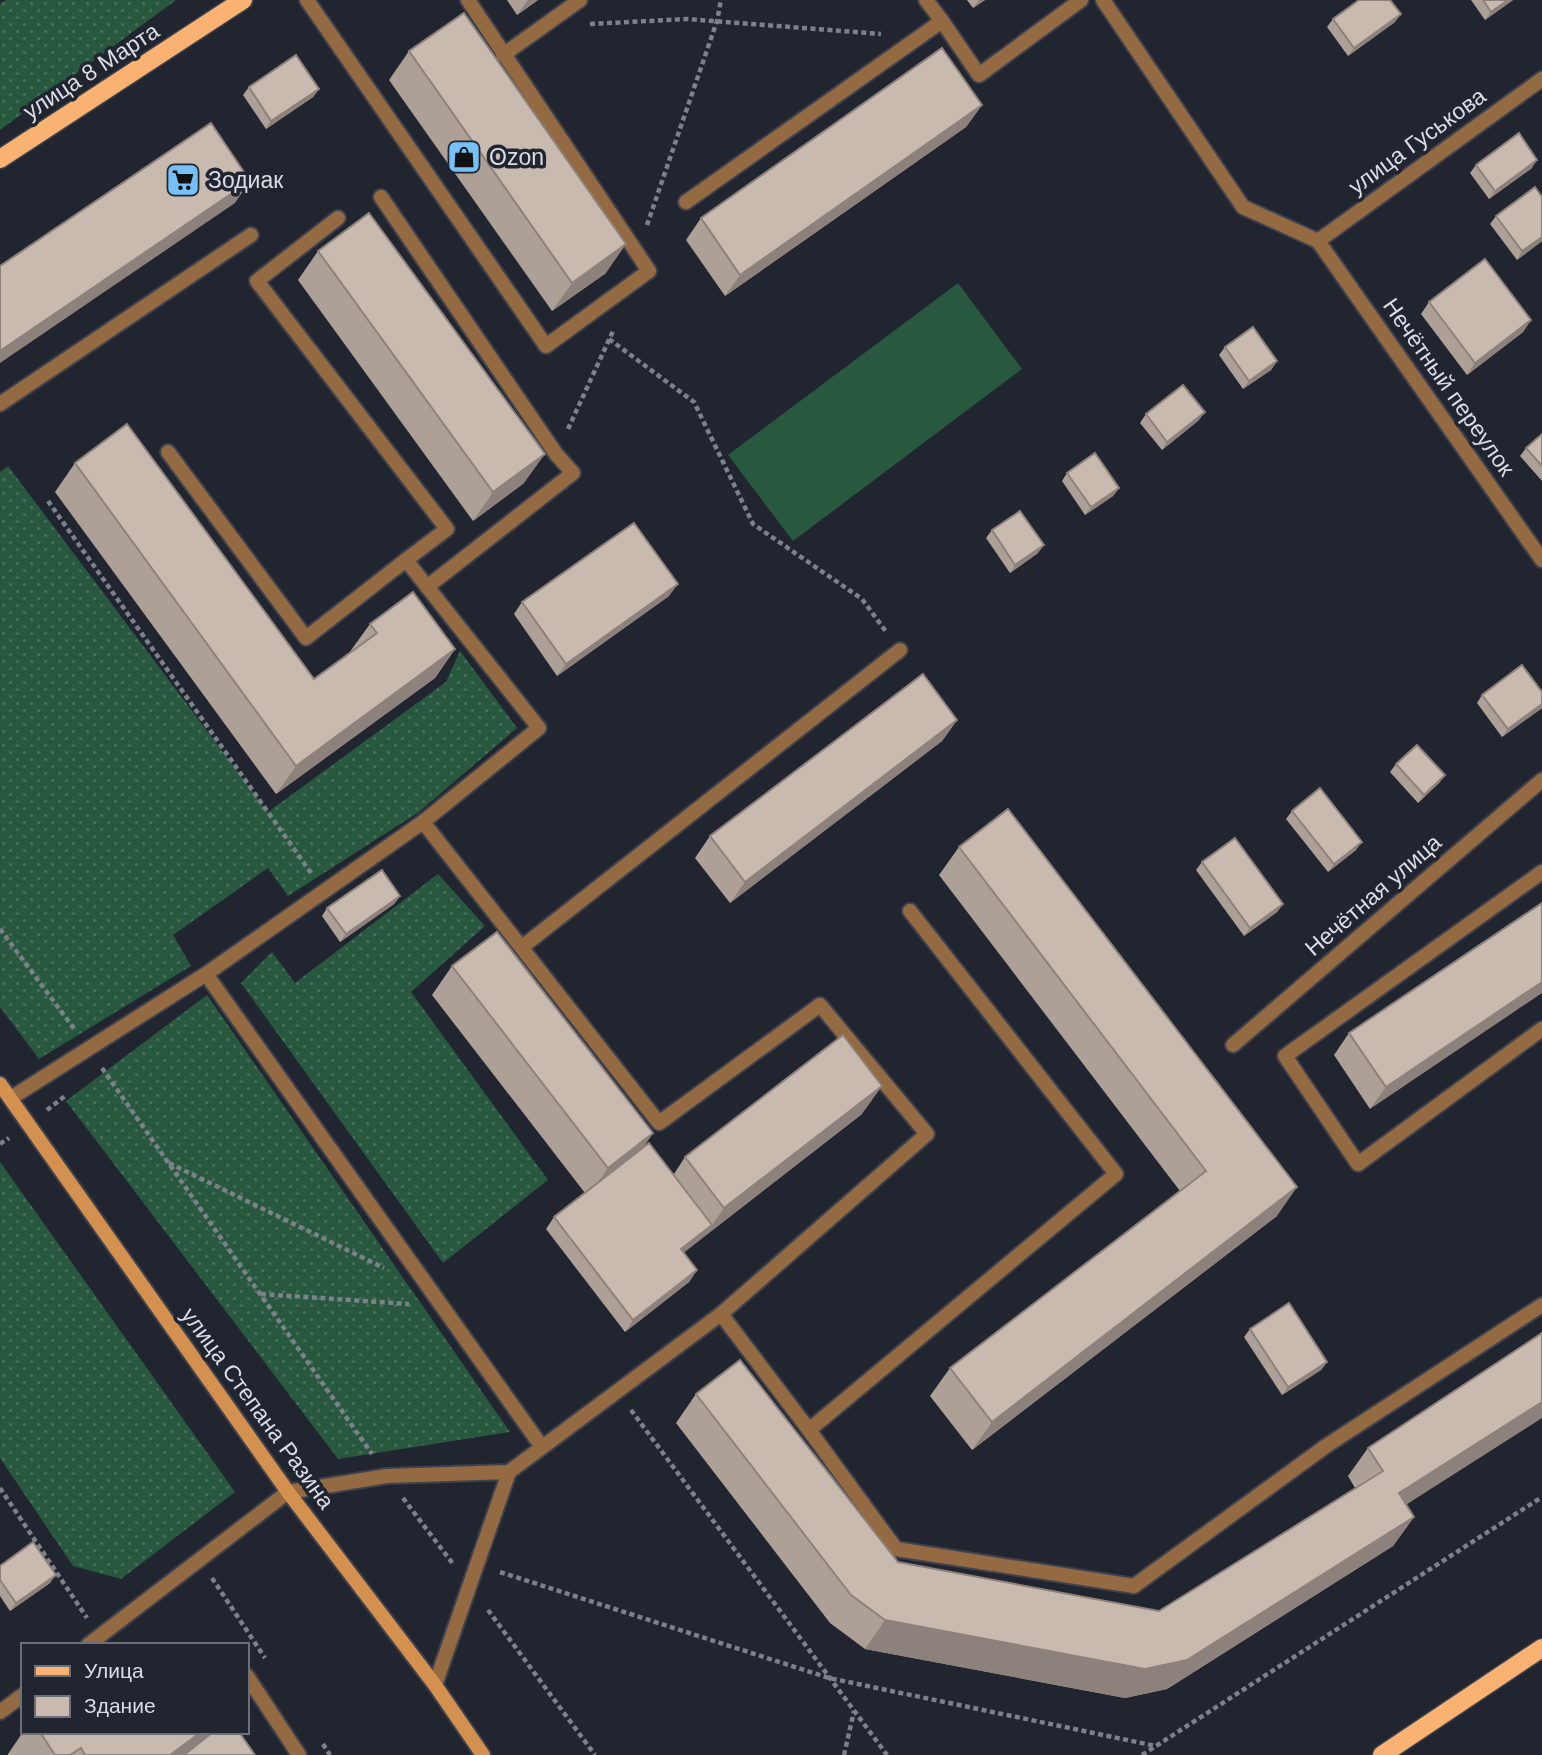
<svg xmlns="http://www.w3.org/2000/svg" width="1542" height="1755" font-family="Arial,sans-serif">
	<style>
		.grass { fill: url(#grass-dots) }
		.pitch { fill: #28593f }
		.lines { fill: none; stroke-linecap: round; stroke-linejoin: round }
		.service-casing { stroke: #3f424d; stroke-width: 18 }
		.minor-casing { stroke: #3f424d; stroke-width: 18 }
		.secondary-casing { stroke: #3f424d; stroke-width: 18 }
		.primary-casing { stroke: #3f424d; stroke-width: 21 }
		.path { stroke: #7d818a; stroke-width: 4.5; stroke-dasharray: 5 3.5; stroke-linecap: butt }
		.service { stroke: #946a43; stroke-width: 14 }
		.minor { stroke: #946a43; stroke-width: 14 }
		.secondary { stroke: #d4904f; stroke-width: 14 }
		.primary { stroke: #f9b272; stroke-width: 18 }
		.wall { fill: #ada097 }
		.shaded-wall { fill: #8d827b }
		.building { fill: #c9bab0; stroke: #8d827b; stroke-width: 2 }
		.labels { text-anchor: middle; stroke-width: 7; stroke-linejoin: round; paint-order: stroke }
		.street-label { font-size: 23px; fill: #dadde5; stroke: #212530 }
		.poi-label { font-size: 23px; fill: #dadde5; stroke: #212530; text-anchor: start }
	</style>
	<defs>
		<pattern id="grass-dots" width="8" height="8" patternUnits="userSpaceOnUse" patternTransform="scale(1.75)"><rect width="8" height="8" fill="#28593f"/><path d="M2 2h.1M6 6h.1" fill="none" stroke="#47705b" stroke-width="1.8" stroke-linecap="round"/></pattern>
	</defs>
	<rect width="100%" height="100%" fill="#212530"/>
	<!-- grass -->
	<g class="grass">
		<polygon points="6,0 176,0 0,130 0,4"/>
		<polygon points="8,466 268,812 446,682 460,651 517,728 419,812 288,896 268,868 173,935 191,966 39,1059 0,1007 0,472"/>
		<polygon points="438,874 485,926 411,992 548,1180 443,1263 241,983 272,952 295,983"/>
		<polygon points="207,995 510,1432 338,1459 66,1101"/>
		<polygon points="0,1162 235,1492 121,1579 73,1566 0,1458"/>
	</g>
	<!-- pitch -->
	<polygon class="pitch" points="958,283 1022,369 793,541 728,455"/>
	<g class="lines">
		<defs>
			<g id="service">
				<polyline points="307,0 546,346 649,271 468,0"/>
				<polyline points="1103,0 1243,207 1318,241"/>
				<polyline points="942,21 979,75 1081,0"/>
				<polyline points="503,55 580,0"/>
				<polyline points="381,197 556,454 573,473 427,587"/>
				<polyline points="686,202 942,21 926,0"/>
				<polyline points="338,218 257,281 447,529 406,560"/>
				<polyline points="0,404 251,235"/>
				<polyline points="168,452 306,638 406,560 539,728 423,822 659,1123 820,1005 927,1134 721,1314 809,1430 1116,1174 910,911"/>
				<polyline points="1542,872 1285,1056 1358,1164 1542,1029"/>
				<polyline points="522,947 900,650"/>
				<polyline points="206,974 542,1447"/>
				<polyline points="11,1098 206,974 423,822"/>
				<polyline points="809,1430 896,1549 1134,1586 1326,1446 1542,1305"/>
				<polyline points="88,1645 288,1492 387,1476 509,1472 721,1314"/>
				<polyline points="247,1676 299,1755"/>
				<polyline points="435,1685 509,1472"/>
				<polyline points="0,1712 23,1695"/>
			</g>
			<g id="minor">
				<polyline points="1542,79 1318,241 1542,560"/>
				<polyline points="1233,1045 1542,780"/>
			</g>
			<polyline id="secondary" points="0,1084 288,1492 435,1685 483,1755"/>
			<g id="primary">
				<polyline points="0,159 243,0"/>
				<polyline points="1382,1755 1542,1648"/>
			</g>
		</defs>
		<!-- service casing -->
		<use href="#service" class="service-casing"/>
		<!-- minor casing -->
		<use href="#minor" class="minor-casing"/>
		<!-- secondary casing -->
		<use href="#secondary" class="secondary-casing"/>
		<!-- primary casing -->
		<use href="#primary" class="primary-casing"/>
		<!-- path -->
		<g class="path">
			<polyline points="590,24 687,19 881,34"/>
			<polyline points="647,225 717,21 721,0"/>
			<polyline points="609,339 694,402 753,524 862,599 887,633"/>
			<polyline points="568,429 614,329"/>
			<polyline points="48,501 311,873"/>
			<polyline points="0,929 75,1030"/>
			<polyline points="102,1068 372,1454"/>
			<polyline points="47,1110 65,1096"/>
			<polyline points="0,1144 9,1138"/>
			<polyline points="169,1163 384,1268"/>
			<polyline points="261,1294 409,1304"/>
			<polyline points="631,1410 887,1755"/>
			<polyline points="0,1488 87,1618"/>
			<polyline points="403,1498 453,1564"/>
			<polyline points="500,1572 829,1678 1156,1746"/>
			<polyline points="212,1578 265,1658"/>
			<polyline points="488,1610 595,1755"/>
			<polyline points="323,1744 330,1755"/>
			<polyline points="844,1755 854,1711"/>
			<polyline points="1142,1755 1542,1497"/>
		</g>
		<!-- service -->
		<use href="#service" class="service"/>
		<!-- minor -->
		<use href="#minor" class="minor"/>
		<!-- secondary -->
		<use href="#secondary" class="secondary"/>
		<!-- primary -->
		<use href="#primary" class="primary"/>
	</g>
	<!-- wall -->
	<g class="wall">
		<polygon points="507,0 538,0 517,15"/>
		<polygon points="967,0 985,0 973,8"/>
		<polygon points="1471,0 1513,0 1485,20"/>
		<polygon points="1333,19 1395,22 1348,56 1327,27"/>
		<polygon points="409,51 606,273 552,311 389,80"/>
		<polygon points="249,87 319,89 313,97 266,129 243,95"/>
		<polygon points="982,105 966,127 725,296 686,240 701,218"/>
		<polygon points="1476,165 1532,168 1489,199 1470,173"/>
		<polygon points="1542,197 1542,241 1517,260 1490,224 1496,216"/>
		<polygon points="318,251 524,483 473,521 298,280"/>
		<polygon points="1429,302 1531,320 1523,332 1467,375 1421,314"/>
		<polygon points="1225,347 1277,361 1271,370 1243,389 1219,355"/>
		<polygon points="1146,414 1199,420 1162,450 1140,423"/>
		<polygon points="1542,434 1542,481 1520,456 1526,448"/>
		<polygon points="75,463 314,679 349,653 370,624 455,649 435,678 276,794 55,492"/>
		<polygon points="1067,473 1119,488 1113,496 1085,515 1062,481"/>
		<polygon points="992,530 1038,553 1010,573 986,538"/>
		<polygon points="669,596 557,676 514,614 522,602"/>
		<polygon points="1482,695 1542,708 1502,737 1477,703"/>
		<polygon points="957,720 942,741 730,903 695,858 710,836"/>
		<polygon points="1396,764 1445,775 1439,783 1418,803 1390,772"/>
		<polygon points="1292,811 1356,850 1328,872 1286,819"/>
		<polygon points="959,847 1277,1216 972,1450 930,1396 950,1368 1180,1191 939,875"/>
		<polygon points="1202,862 1283,904 1277,912 1244,936 1196,870"/>
		<polygon points="400,896 394,904 340,942 322,916 327,908"/>
		<polygon points="1542,903 1370,1109 1334,1055 1349,1033"/>
		<polygon points="452,966 653,1133 642,1149 674,1174 685,1157 862,1114 684,1252 697,1270 689,1282 625,1332 546,1229 554,1217 585,1193 432,995"/>
		<polygon points="1250,1329 1327,1362 1321,1370 1282,1395 1244,1337"/>
		<polygon points="696,1394 898,1562 1159,1611 1355,1488 1348,1476 1368,1448 1414,1517 1393,1546 1167,1689 1125,1698 865,1649 830,1623 676,1423"/>
		<polygon points="0,1566 50,1583 10,1611 0,1596"/>
		<polygon points="23,1732 239,1732 255,1755 8,1755 8,1754"/>
	</g>
	<!-- shaded-wall -->
	<g class="shaded-wall">
		<polygon points="528,0 538,0 517,15"/>
		<polygon points="979,0 985,0 973,8"/>
		<polygon points="1508,0 1513,0 1485,20 1491,12"/>
		<polygon points="1401,14 1395,22 1348,56 1354,48"/>
		<polygon points="319,89 313,97 266,129 271,121"/>
		<polygon points="982,105 966,127 725,296 740,275"/>
		<polygon points="1537,160 1532,168 1489,199 1495,191"/>
		<polygon points="250,181 235,203 0,363 0,351"/>
		<polygon points="1542,237 1542,241 1517,260 1522,251"/>
		<polygon points="626,244 606,273 552,311 572,283"/>
		<polygon points="1531,320 1523,332 1467,375 1475,363"/>
		<polygon points="1277,361 1271,370 1243,389 1249,381"/>
		<polygon points="1205,412 1199,420 1162,450 1167,442"/>
		<polygon points="545,454 524,483 473,521 493,492"/>
		<polygon points="1119,488 1113,496 1085,515 1091,507"/>
		<polygon points="1044,545 1038,553 1010,573 1015,565"/>
		<polygon points="678,584 669,596 557,676 566,664"/>
		<polygon points="455,649 435,678 276,794 296,766"/>
		<polygon points="1542,704 1542,708 1502,737 1508,729"/>
		<polygon points="957,720 942,741 730,903 745,882"/>
		<polygon points="1445,775 1439,783 1418,803 1424,795"/>
		<polygon points="1362,842 1356,850 1328,872 1334,864"/>
		<polygon points="400,896 394,904 340,942 346,934"/>
		<polygon points="1283,904 1277,912 1244,936 1250,928"/>
		<polygon points="1542,982 1542,993 1370,1109 1386,1087"/>
		<polygon points="882,1086 862,1114 673,1261 681,1249 712,1225 724,1208"/>
		<polygon points="653,1133 633,1162 588,1197 608,1168"/>
		<polygon points="1297,1187 1277,1216 972,1450 992,1422"/>
		<polygon points="697,1270 689,1282 625,1332 633,1320"/>
		<polygon points="1327,1362 1321,1370 1282,1395 1288,1387"/>
		<polygon points="1542,1402 1542,1418 1379,1522 1399,1493"/>
		<polygon points="1414,1517 1393,1546 1167,1689 1125,1698 865,1649 885,1620 1145,1669"/>
		<polygon points="56,1575 50,1583 10,1611 16,1603"/>
		<polygon points="201,1732 213,1732 193,1755 170,1755"/>
	</g>
	<!-- building -->
	<g class="building">
		<polygon points="1359,0 1390,0 1401,14 1354,48 1333,19"/>
		<polygon points="1483,0 1508,0 1491,12"/>
		<polygon points="464,13 626,244 572,283 409,51"/>
		<polygon points="942,48 982,105 740,275 701,218"/>
		<polygon points="296,55 319,89 271,121 249,87"/>
		<polygon points="211,123 250,181 0,351 0,266"/>
		<polygon points="1519,133 1537,160 1495,191 1476,165"/>
		<polygon points="1535,187 1542,197 1542,237 1522,251 1496,216"/>
		<polygon points="369,213 545,454 493,492 318,251"/>
		<polygon points="1485,259 1531,320 1475,363 1429,302"/>
		<polygon points="1253,327 1277,361 1249,381 1225,347"/>
		<polygon points="1183,385 1205,412 1167,442 1146,414"/>
		<polygon points="127,424 314,679 377,633 370,624 413,592 455,649 296,766 75,463"/>
		<polygon points="1542,434 1542,466 1526,448"/>
		<polygon points="1095,453 1119,488 1091,507 1067,473"/>
		<polygon points="1020,511 1044,545 1015,565 992,530"/>
		<polygon points="634,523 678,584 566,664 522,602"/>
		<polygon points="1522,665 1542,692 1542,704 1508,729 1482,695"/>
		<polygon points="923,674 957,720 745,882 710,836"/>
		<polygon points="1417,745 1445,775 1424,795 1396,764"/>
		<polygon points="1320,788 1362,842 1334,864 1292,811"/>
		<polygon points="1008,809 1297,1187 992,1422 950,1368 1206,1171 959,847"/>
		<polygon points="1235,838 1283,904 1250,928 1202,862"/>
		<polygon points="382,870 400,896 346,934 327,908"/>
		<polygon points="1542,903 1542,982 1386,1087 1349,1033"/>
		<polygon points="497,932 653,1133 608,1168 452,966"/>
		<polygon points="843,1035 882,1086 724,1208 685,1157"/>
		<polygon points="649,1143 712,1225 681,1249 697,1270 633,1320 554,1217"/>
		<polygon points="1289,1303 1327,1362 1288,1387 1250,1329"/>
		<polygon points="1542,1333 1542,1402 1399,1493 1414,1517 1187,1660 1145,1669 885,1620 851,1595 696,1394 740,1360 898,1562 1159,1611 1383,1471 1368,1448"/>
		<polygon points="33,1542 56,1575 16,1603 0,1580 0,1566"/>
		<polygon points="40,1732 201,1732 170,1755 85,1755 81,1748 70,1755 55,1755"/>
		<polygon points="213,1732 239,1732 255,1755 184,1755"/>
	</g>
	<!-- icons -->
	<defs>
		<symbol id="shop-square" viewBox="-11 -11 22 22"><rect x="-9" y="-9" width="18" height="18" rx="4" fill="#75c0f6" stroke="#212530"/><path d="M-5-2.5h2.3a2.7 3.5 0 0 1 5.4 0H5L5.5 6h-11ZM-1.5-2.5h3a1.5 2.3 0 0 0-3 0Z" fill="#111"/></symbol>
		<symbol id="supermarket-square" viewBox="-11 -11 22 22"><rect x="-9" y="-9" width="18" height="18" rx="4" fill="#75c0f6" stroke="#212530"/><path d="M-6-5.5h2.5l.6 2H6L4.5 2H-2.5L-4.4-4H-6ZM-1.5 3.2a1.3 1.3 0 1 0 .1 0ZM3 3.2a1.3 1.3 0 1 0 .1 0Z" fill="#111"/></symbol>
	</defs>
	<g fill-rule="evenodd">
		<use href="#shop-square" x="445" y="138" width="38" height="38"/>
		<use href="#supermarket-square" x="164" y="161" width="38" height="38"/>
	</g>
	<g class="labels">
		<!-- street labels -->
		<g class="street-label">
			<text transform="translate(91 71) rotate(-33)" y="8">улица 8 Марта</text>
			<text transform="translate(1417 141) rotate(-36)" y="8">улица Гуськова</text>
			<text transform="translate(1449 387) rotate(55)" y="8">Нечётный переулок</text>
			<text transform="translate(1373 895) rotate(-41)" y="8">Нечётная улица</text>
			<text transform="translate(258 1408) rotate(54)" y="8">улица Степана Разина</text>
		</g>
		<!-- poi labels -->
		<g class="poi-label">
			<text x="489" y="165">Ozon</text>
			<text x="208" y="188">Зодиак</text>
		</g>
	</g>
	<!-- legend -->
	<rect x="21" y="1643" width="228" height="91" fill="#212530" stroke="#6b6f78" stroke-width="2"/>
	<rect x="35" y="1666" width="35" height="10" fill="#f9b272" stroke="#6b6f78" stroke-width="2"/>
	<text x="84" y="1678" font-size="21" fill="#dadde5">Улица</text>
	<rect x="35" y="1696" width="35" height="21" fill="#c9bab0" stroke="#6b6f78" stroke-width="2"/>
	<text x="84" y="1713" font-size="21" fill="#dadde5">Здание</text>
</svg>
